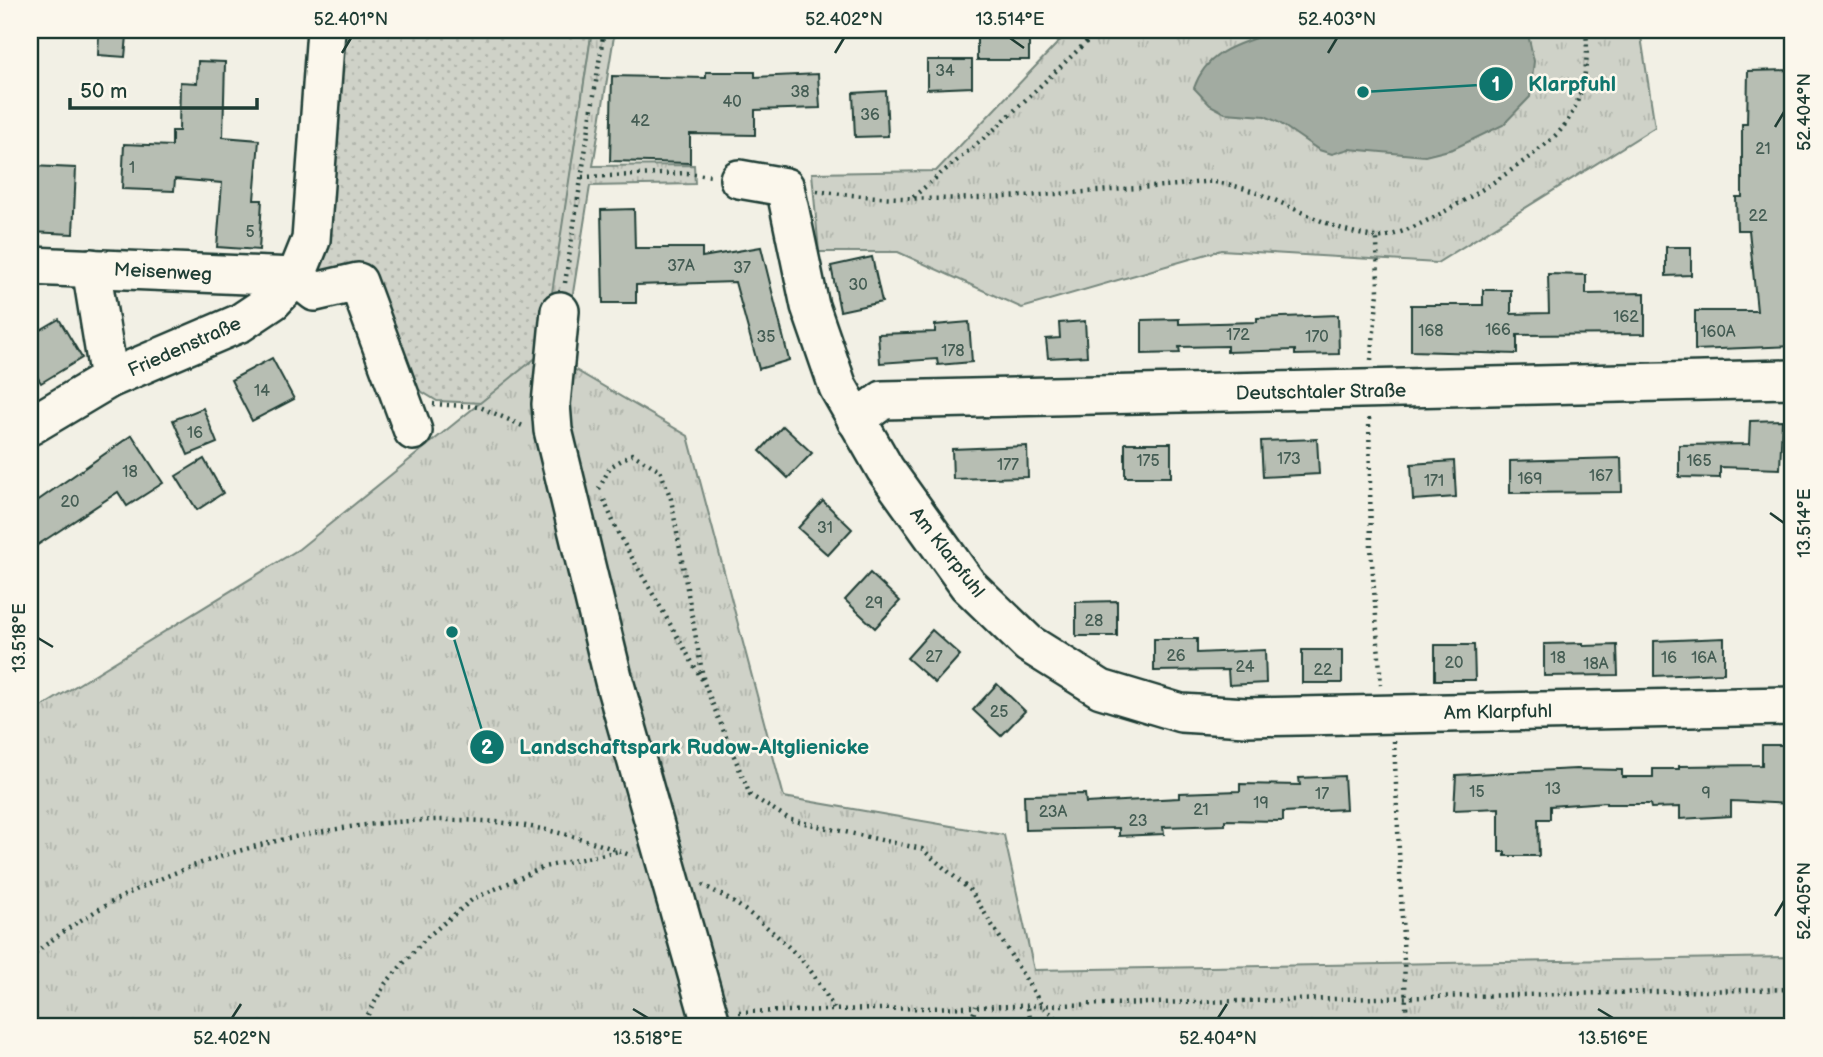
<svg xmlns="http://www.w3.org/2000/svg" width="1823" height="1057" font-family="'Balsamiq Sans',sans-serif">
	<style>
		.grass { fill: url(#grass-dots); stroke: #77887e; stroke-width: 2 }
		.park { fill: url(#park-tufts); stroke: #77887e; stroke-width: 2 }
		.water { fill: #a2aba1; stroke: #6e7f75; stroke-width: 2 }
		.building { fill: #b7beb3; stroke: #1f3d34; stroke-width: 2 }
		.lines { fill: none; stroke-linecap: round; stroke-linejoin: round }
		.minor-casing { stroke: #1f3d34; stroke-width: 42 }
		.path { stroke: #1f3d34; stroke-width: 4.5; stroke-dasharray: 2 5; stroke-linecap: butt }
		.minor { stroke: #fbf7ec; stroke-width: 37 }
		.ticks { fill: none; stroke: #1f3d34; stroke-width: 2.5 }
		.labels { text-anchor: middle; stroke-width: 5; stroke-linejoin: round; paint-order: stroke }
		.number-label { font-size: 16px; fill: #455d54 }
		.street-label { font-size: 19px; fill: #1f3d34; stroke: #fbf7ec }
		.leader { fill: none; stroke: #0f766e; stroke-width: 2.5 }
		.callout-dot { fill: #0f766e; stroke: #fbf7ec; stroke-width: 2.5 }
		.mark-label { font-size: 21px; text-anchor: middle; font-weight: bold; fill: #fff }
		.callout-label { font-size: 21px; text-anchor: middle; font-weight: bold; fill: #0f766e; stroke: #fbf7ec; stroke-width: 5; stroke-linejoin: round; paint-order: stroke }
		.neatline { fill: none; stroke: #1f3d34; stroke-width: 2.5 }
		.ticks-label { font-size: 18px; text-anchor: middle; fill: #1f3d34 }
	</style>
	<defs>
		<pattern id="grass-dots" width="8" height="8" patternUnits="userSpaceOnUse" patternTransform="scale(1.75)"><rect width="8" height="8" fill="#cfd2c8"/><path d="M2 2h.1M6 6h.1" fill="none" stroke="#b1b5ac" stroke-width="1.8" stroke-linecap="round"/></pattern>
		<pattern id="park-tufts" width="24" height="20" patternUnits="userSpaceOnUse" patternTransform="scale(1.75)"><rect width="24" height="20" fill="#cfd2c8"/><path d="M3 7l-1-3M5 7V3M7 7l1-3M15 17l-1-3M17 17v-4M19 17l1-3" fill="none" stroke="#b1b5ac"/></pattern>
	</defs>
	<rect width="100%" height="100%" fill="#f2f0e5"/>
	<filter id="ink" filterUnits="userSpaceOnUse"><feTurbulence type="fractalNoise" baseFrequency=".0143" numOctaves="2"/><feDisplacementMap in="SourceGraphic" scale="14" xChannelSelector="R" yChannelSelector="G"/><feConvolveMatrix kernelMatrix="1 2 1 2 8 2 1 2 1" color-interpolation-filters="sRGB"/></filter>
	<g filter="url(#ink)">
		<!-- grass -->
		<polygon class="grass" points="339,30 592,30 544,352 482,403 437,401 403,380 366,276 318,275 315,261"/>
		<!-- park -->
		<g class="park">
			<polygon points="592,30 615,30 593,166 694,165 695,184 590,186 562,362 688,436 784,797 1004,835 1034,970 1793,957 1793,1027 30,1027 30,714 299,549 543,352"/>
			<polygon points="1070,30 1640,30 1655,127 1437,263 1221,250 1022,308 898,252 819,252 812,173 936,171"/>
		</g>
		<!-- water -->
		<path class="water" d="M1278,30H1527L1534,61L1530,97L1503,125L1453,149L1425,156L1349,149L1332,154L1319,150L1278,122L1265,116L1225,113L1210,105L1194,88C1208,48 1242,44 1278,30Z"/>
		<!-- building -->
		<g class="building">
			<rect x="977" y="30" width="52" height="30"/>
			<polygon points="99,34 127,36 125,57 98,55"/>
			<polygon points="927,60 972,60 972,87 927,89"/>
			<polygon points="198,61 225,62 223,137 259,140 254,200 262,200 259,250 217,247 222,183 175,179 174,191 122,189 124,144 172,146 172,131 179,131 180,82 197,83"/>
			<polygon points="1793,70 1793,346 1695,350 1695,311 1757,311 1749,230 1737,230 1736,197 1742,197 1742,124 1747,124 1748,71"/>
			<polygon points="706,72 755,72 755,77 818,74 820,108 755,110 755,135 690,134 690,163 610,161 612,76 706,78"/>
			<polygon points="886,91 888,136 855,137 853,93"/>
			<polygon points="31,166 76,168 73,234 30,232"/>
			<polygon points="634,209 635,248 702,248 702,257 761,247 789,360 759,369 735,282 636,285 636,303 603,303 601,210"/>
			<polygon points="1666,247 1691,247 1691,275 1666,276"/>
			<polygon points="872,257 882,302 840,311 831,266"/>
			<polygon points="1548,274 1586,275 1586,294 1645,293 1645,334 1517,335 1517,354 1411,351 1411,305 1483,305 1483,290 1511,290 1511,314 1549,313"/>
			<polygon points="1338,315 1339,354 1295,355 1295,350 1227,352 1227,346 1179,347 1180,353 1142,354 1142,320 1179,319 1179,324 1257,322 1257,318"/>
			<polygon points="59,319 82,358 41,383 30,365 30,336"/>
			<polygon points="1085,321 1087,356 1048,358 1046,339 1060,338 1059,323"/>
			<polygon points="969,322 972,362 938,365 937,359 880,363 878,334 935,332 935,325"/>
			<polygon points="272,358 294,399 252,421 231,380"/>
			<polygon points="203,408 217,443 188,455 173,420"/>
			<polygon points="1782,420 1780,469 1720,467 1720,478 1679,477 1679,445 1749,444 1750,421"/>
			<polygon points="783,426 812,453 788,478 760,451"/>
			<polygon points="132,435 163,483 127,506 118,492 30,550 30,506"/>
			<polygon points="1317,439 1319,474 1263,477 1261,441"/>
			<rect x="1125" y="443" width="46" height="34"/>
			<polygon points="1027,446 1028,477 953,479 952,449"/>
			<polygon points="1621,458 1622,492 1510,493 1510,461"/>
			<polygon points="204,459 223,493 197,510 176,476"/>
			<polygon points="1454,461 1456,497 1413,500 1411,464"/>
			<polygon points="823,501 852,529 828,555 798,528"/>
			<polygon points="870,573 900,601 875,628 845,600"/>
			<polygon points="1117,601 1117,636 1076,636 1076,602"/>
			<polygon points="932,630 960,655 935,683 907,658"/>
			<polygon points="1724,638 1724,673 1654,676 1654,641"/>
			<polygon points="1154,639 1197,639 1197,653 1265,650 1266,683 1229,685 1228,670 1154,671"/>
			<polygon points="1583,643 1583,646 1617,645 1618,675 1544,676 1544,644"/>
			<polygon points="1435,645 1474,645 1475,680 1435,680"/>
			<rect x="1302" y="650" width="40" height="33"/>
			<polygon points="997,684 1025,711 1001,736 973,710"/>
			<polygon points="1762,745 1793,745 1793,804 1731,801 1731,816 1680,819 1680,807 1651,808 1650,804 1606,804 1606,802 1550,806 1550,819 1538,819 1539,856 1505,856 1505,852 1499,852 1499,808 1454,810 1456,775 1576,769 1622,770 1622,777 1653,777 1653,769 1679,769 1679,766 1762,765"/>
			<polygon points="1344,776 1346,809 1283,812 1283,821 1225,820 1225,825 1163,827 1164,834 1119,836 1119,828 1025,830 1024,795 1085,794 1086,803 1179,798 1179,793 1240,791 1240,784 1300,785 1299,778"/>
		</g>
		<g class="lines">
			<defs>
				<g id="minor">
					<polyline points="739,179 785,187 810,306 838,387 885,469 968,585 1029,644 1101,689 1181,713 1246,717 1793,706"/>
					<polyline points="30,266 296,277 315,292 358,282 413,431"/>
					<polyline points="91,268 109,379"/>
					<polyline points="560,311 551,404 553,430 614,681 712,1027"/>
					<polyline points="856,420 883,400 1793,379"/>
					<polyline points="30,426 109,379 240,323 273,301 296,277 311,240 326,30"/>
				</g>
			</defs>
			<!-- minor casing -->
			<use href="#minor" class="minor-casing"/>
			<!-- path -->
			<g class="path">
				<polyline points="582,177 687,173 711,176"/>
				<path d="M817,191C909,204 1005,198 1098,191C1125,189 1151,187 1177,185C1189,184 1203,181 1214,182C1271,189 1319,229 1375,237C1409,242 1543,155 1564,126C1584,98 1589,63 1586,30"/>
				<polyline points="913,197 997,127 1099,30"/>
				<polyline points="565,283 604,30"/>
				<polyline points="1371,360 1378,293 1377,238"/>
				<polyline points="433,404 480,407 525,427"/>
				<polyline points="1369,418 1371,548 1381,685"/>
				<polyline points="599,489 610,467 632,454 660,470 671,499 704,683"/>
				<polyline points="604,500 619,535 704,683 750,795 791,820 922,849 971,891 1043,1007 1067,1027"/>
				<polyline points="1394,741 1407,1027"/>
				<path d="M702,885C740,902 778,934 806,965C817,978 826,996 836,1011"/>
				<path d="M30,958C140,861 337,812 483,821C533,824 586,838 632,856"/>
				<polyline points="1028,1008 1032,1027"/>
				<polyline points="739,1012 1793,989"/>
				<polyline points="361,1027 385,984 426,938 473,899 544,867 619,851"/>
				<polyline points="969,1027 976,1006"/>
				<polyline points="1416,1027 1793,1019"/>
			</g>
			<!-- minor -->
			<use href="#minor" class="minor"/>
		</g>
	</g>
	<!-- ticks -->
	<path class="ticks" d="M1010,38L1024,48M342,53L351,38M835,53L844,38M1328,53L1337,38M1775,127L1784,112M1770,513L1784,523M38,638L53,647M1775,916L1784,901M633,1009L648,1018M1598,1009L1613,1018M232,1018L241,1004M1218,1018L1227,1004"/>
	<g class="labels">
		<!-- number labels -->
		<g class="number-label">
			<text x="945" y="76">34</text>
			<text x="800" y="97">38</text>
			<text x="732" y="107">40</text>
			<text x="870" y="120">36</text>
			<text x="640" y="126">42</text>
			<text x="1763" y="154">21</text>
			<text x="132" y="173">1</text>
			<text x="1758" y="221">22</text>
			<text x="250" y="237">5</text>
			<text x="681" y="271">37A</text>
			<text x="742" y="273">37</text>
			<text x="858" y="290">30</text>
			<text x="1626" y="322">162</text>
			<text x="1498" y="335">166</text>
			<text x="1431" y="336">168</text>
			<text x="1718" y="337">160A</text>
			<text x="1238" y="340">172</text>
			<text x="766" y="342">35</text>
			<text x="1317" y="342">170</text>
			<text x="953" y="356">178</text>
			<text x="262" y="396">14</text>
			<text x="195" y="438">16</text>
			<text x="1289" y="464">173</text>
			<text x="1148" y="466">175</text>
			<text x="1699" y="466">165</text>
			<text x="1008" y="470">177</text>
			<text x="130" y="477">18</text>
			<text x="1601" y="481">167</text>
			<text x="1530" y="484">169</text>
			<text x="1434" y="486">171</text>
			<text x="70" y="507">20</text>
			<text x="825" y="533">31</text>
			<text x="874" y="608">29</text>
			<text x="1094" y="626">28</text>
			<text x="1176" y="661">26</text>
			<text x="934" y="662">27</text>
			<text x="1558" y="663">18</text>
			<text x="1669" y="663">16</text>
			<text x="1704" y="663">16A</text>
			<text x="1454" y="668">20</text>
			<text x="1596" y="669">18A</text>
			<text x="1245" y="672">24</text>
			<text x="1323" y="675">22</text>
			<text x="999" y="717">25</text>
			<text x="1553" y="794">13</text>
			<text x="1477" y="797">15</text>
			<text x="1706" y="798">9</text>
			<text x="1322" y="799">17</text>
			<text x="1261" y="808">19</text>
			<text x="1201" y="815">21</text>
			<text x="1053" y="817">23A</text>
			<text x="1138" y="826">23</text>
		</g>
		<!-- street labels -->
		<g class="street-label">
			<text transform="translate(163 271) rotate(3)" y="7">Meisenweg</text>
			<text transform="translate(184 346) rotate(-24)" y="7">Friedenstraße</text>
			<text transform="translate(1321 391) rotate(-1)" y="7">Deutschtaler Straße</text>
			<text transform="translate(948 552) rotate(52)" y="7">Am Klarpfuhl</text>
			<text transform="translate(1498 711) rotate(-1)" y="7">Am Klarpfuhl</text>
		</g>
	</g>
	<!-- callouts -->
	<path class="leader" d="M1363 92L1496 84M452 632L487 747"/>
	<g class="callout-dot">
		<circle cx="1363" cy="92" r="7"/>
		<circle cx="452" cy="632" r="7"/>
		<circle cx="1496" cy="84" r="18"/>
		<circle cx="487" cy="747" r="18"/>
	</g>
	<g class="mark-label">
		<text x="1496" y="91">1</text>
		<text x="487" y="754">2</text>
	</g>
	<g class="callout-label">
		<text x="1572" y="91">Klarpfuhl</text>
		<text x="694" y="754">Landschaftspark Rudow-Altglienicke</text>
	</g>
	<!-- margin -->
	<rect width="1823" height="1057" fill="none" stroke="#fbf7ec" stroke-width="77"/>
	<!-- scale -->
	<path d="M70 98v10h187v-10" fill="none" stroke="#1f3d34" stroke-width="3.5"/>
	<text x="80" y="98" font-size="21" fill="#1f3d34" stroke="#fbf7ec" stroke-width="5" paint-order="stroke">50 m</text>
	<rect x="38" y="38" width="1746" height="980" class="neatline"/>
	<g class="ticks-label">
		<text x="351" y="25">52.401°N</text>
		<text x="844" y="25">52.402°N</text>
		<text x="1010" y="25">13.514°E</text>
		<text x="1337" y="25">52.403°N</text>
		<text transform="translate(1804 112) rotate(-90)" y="6">52.404°N</text>
		<text transform="translate(1804 523) rotate(-90)" y="6">13.514°E</text>
		<text transform="translate(19 638) rotate(-90)" y="6">13.518°E</text>
		<text transform="translate(1804 901) rotate(-90)" y="6">52.405°N</text>
		<text x="232" y="1044">52.402°N</text>
		<text x="648" y="1044">13.518°E</text>
		<text x="1218" y="1044">52.404°N</text>
		<text x="1613" y="1044">13.516°E</text>
	</g>
</svg>
